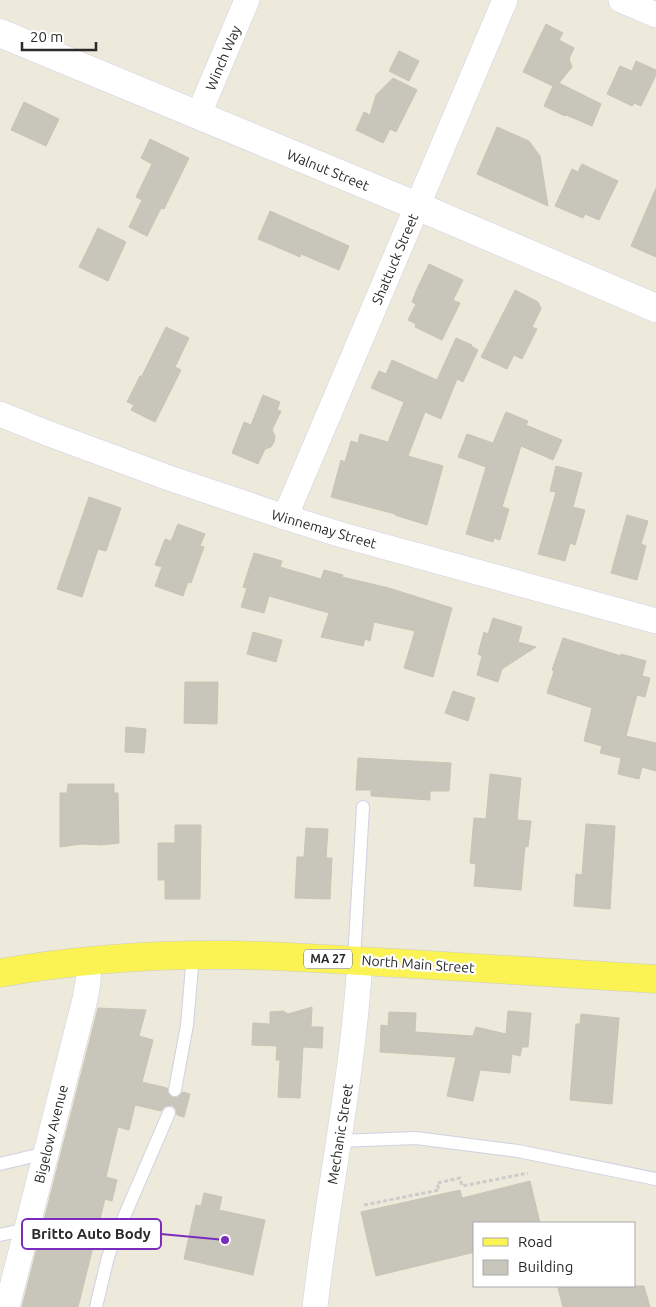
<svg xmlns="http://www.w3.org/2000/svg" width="656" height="1307" font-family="Ubuntu,sans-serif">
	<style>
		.building { fill: #c8c5ba; stroke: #c9c5b4 }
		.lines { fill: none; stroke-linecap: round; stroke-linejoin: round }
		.service-casing { stroke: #d0d0e4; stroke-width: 14 }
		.minor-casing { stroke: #d0d0e4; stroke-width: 26 }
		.tertiary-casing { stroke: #d0d0e4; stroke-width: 29 }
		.primary-casing { stroke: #ccc; stroke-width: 29 }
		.path { stroke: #ccc; stroke-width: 3; stroke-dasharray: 4 2.5; stroke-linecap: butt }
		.service { stroke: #fff; stroke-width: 12 }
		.minor { stroke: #fff; stroke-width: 25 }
		.tertiary { stroke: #fff; stroke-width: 28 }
		.primary { stroke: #faf353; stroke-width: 28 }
		.labels { text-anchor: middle; stroke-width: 4.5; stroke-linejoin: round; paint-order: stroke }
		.shield { fill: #fff; stroke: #6a6a6a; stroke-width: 1 }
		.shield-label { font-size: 12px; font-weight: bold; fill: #2a2a2a }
		.street-label { font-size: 14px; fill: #2a2a2a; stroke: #fff }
		.leader { fill: none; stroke: #7b2cbf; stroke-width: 2 }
		.callout-dot { fill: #7b2cbf; stroke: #fff; stroke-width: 2 }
		.callout { fill: #fff; stroke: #7b2cbf; stroke-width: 2 }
		.callout-label { font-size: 15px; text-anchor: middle; font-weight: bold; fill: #2a2a2a }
	</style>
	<rect width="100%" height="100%" fill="#ede9db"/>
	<!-- building -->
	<g class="building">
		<polygon points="546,24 563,33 559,40 574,48 569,59 572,67 559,83 601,104 592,126 566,115 565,116 544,106 553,86 523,72"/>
		<polygon points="399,51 419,61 409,81 389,71"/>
		<polygon points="636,61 656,70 656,75 641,106 634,103 632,106 607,94 620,66 632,71"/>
		<polygon points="393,78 417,90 396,132 390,129 383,143 356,130 364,112 370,115 376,95"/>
		<polygon points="24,102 59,119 46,146 11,130"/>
		<polygon points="497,127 529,141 540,156 548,206 477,174"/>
		<polygon points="150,139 189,158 164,209 161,208 147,236 129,227 142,200 136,197 152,164 141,158"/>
		<polygon points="582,164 618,181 599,220 585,214 583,218 555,206 572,169 578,172"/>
		<polygon points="656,188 656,257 631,246"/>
		<polygon points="270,211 349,246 339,270 301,254 300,257 258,239"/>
		<polygon points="98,228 126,242 108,281 79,267"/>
		<polygon points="429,264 463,280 453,300 460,303 442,340 415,327 416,324 408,320 416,304 412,302 417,289"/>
		<polygon points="515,290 538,302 541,309 532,327 537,329 522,359 514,355 507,369 481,357"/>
		<polygon points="166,327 189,338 175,367 181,370 155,422 131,410 134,405 127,402 140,376 142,376"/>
		<polygon points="456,338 472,345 471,346 478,350 463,382 457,379 441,419 425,412 408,456 443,466 427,525 395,515 395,514 331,497 341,460 345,462 351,441 358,443 360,434 388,442 404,402 371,388 379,371 386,374 392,360 437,380"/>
		<polygon points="263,395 280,402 277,410 281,411 272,430 275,436 274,442 271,447 265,449 258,464 232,453 244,422 251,425"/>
		<polygon points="506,412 528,421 526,425 562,440 553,460 521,446 502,507 509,509 500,540 494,538 493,542 466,534 486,467 458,457 467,434 493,443"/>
		<polygon points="556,466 582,473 573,507 585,510 575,545 570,543 565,561 538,554 556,492 550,491"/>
		<polygon points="89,497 121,508 106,551 98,549 82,597 57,589"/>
		<polygon points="627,515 648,521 641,544 646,546 637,580 611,573"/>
		<polygon points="178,524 205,534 200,546 204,547 191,583 188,582 183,596 155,586 162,567 155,565 165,539 171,541"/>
		<polygon points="254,553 282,561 280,567 321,579 324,570 343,575 342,577 389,588 452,608 433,677 404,668 415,631 374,622 370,641 365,639 363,646 321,637 329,613 269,596 264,613 241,607 247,588 243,587"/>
		<polygon points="493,618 522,627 518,642 536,647 502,669 498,682 477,675 482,656 478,654 484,632 488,634"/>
		<polygon points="253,632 282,640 276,662 247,654"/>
		<polygon points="563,638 621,656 621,654 646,661 642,676 650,678 645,697 637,695 626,736 656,743 656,771 642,767 639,779 618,774 621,758 600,753 602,746 584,741 592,708 547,693 554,671 552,670"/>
		<polygon points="185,682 218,682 217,724 184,723"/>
		<polygon points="453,691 475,698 468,721 445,713"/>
		<polygon points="126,727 146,729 144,753 125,752"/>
		<polygon points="358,758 451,763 449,791 430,791 430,800 371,796 371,790 356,790"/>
		<polygon points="490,774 521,778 517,820 531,821 528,847 525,846 521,890 474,886 476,864 470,863 474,818 486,819"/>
		<polygon points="68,784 114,784 114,793 118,793 119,843 101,845 82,844 60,847 60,793 67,793"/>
		<polygon points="586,824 615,826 610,909 574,906 576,874 582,875"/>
		<polygon points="175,825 201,825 200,899 165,899 165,880 158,880 158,843 175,843"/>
		<polygon points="306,828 328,829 326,858 332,858 330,899 295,898 297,857 304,857"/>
		<polygon points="312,1007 311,1027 323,1027 322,1048 303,1047 300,1098 278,1097 280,1060 276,1060 277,1046 252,1045 253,1023 270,1024 270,1012 283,1011 288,1014"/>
		<polygon points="98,1008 146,1010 139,1036 153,1040 142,1082 167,1088 168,1093 173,1098 178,1097 183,1092 190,1094 184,1117 177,1115 176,1109 172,1105 165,1106 161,1111 135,1105 129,1130 118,1127 106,1177 117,1180 112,1201 105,1199 78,1307 22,1307"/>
		<polygon points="508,1011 531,1013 528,1047 522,1047 520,1056 512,1054 510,1073 480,1070 473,1101 447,1096 456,1057 380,1052 381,1025 388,1026 389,1012 416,1013 415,1032 473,1036 476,1027 506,1034"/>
		<polygon points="581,1014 619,1018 612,1104 570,1100 576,1024 580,1024"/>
		<polygon points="530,1181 540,1223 475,1223 475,1252 376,1276 361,1212 460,1190 462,1198"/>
		<polygon points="204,1193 222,1197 219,1210 265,1220 253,1275 184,1259 196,1205 201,1206"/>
		<polygon points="571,1286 644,1286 650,1307 563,1307 558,1288"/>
	</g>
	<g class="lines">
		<defs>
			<g id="service">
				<polyline points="354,960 363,807"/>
				<polyline points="175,1090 187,1025 193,955"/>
				<polyline points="339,1141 416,1138 518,1151 656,1179"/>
				<polyline points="0,1164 46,1153"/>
				<polyline points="0,1235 27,1229"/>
				<polyline points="96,1307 108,1257 117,1233 169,1113"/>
			</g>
			<g id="minor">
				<polyline points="621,0 656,15"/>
				<polyline points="198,116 247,0"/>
				<polyline points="0,414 47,433 169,478 285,517 342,535 656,621"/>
				<polyline points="285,517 505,0"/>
				<polyline points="7,1307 85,999 88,982 89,961"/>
				<path d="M315,1307C328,1191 353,1077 360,961"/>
			</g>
			<polyline id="tertiary" points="0,33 417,206 656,308"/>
			<path id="primary" d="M0,973C77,959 156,954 233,955C287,956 342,960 396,963C482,968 569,973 656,979"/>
		</defs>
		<!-- service casing -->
		<use href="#service" class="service-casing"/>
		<!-- minor casing -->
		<use href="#minor" class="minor-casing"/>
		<!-- tertiary casing -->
		<use href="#tertiary" class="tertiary-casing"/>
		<!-- primary casing -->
		<use href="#primary" class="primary-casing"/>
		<!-- path -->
		<polyline class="path" points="364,1205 439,1190 437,1183 460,1178 462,1186 528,1173"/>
		<!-- service -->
		<use href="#service" class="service"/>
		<!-- minor -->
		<use href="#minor" class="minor"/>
		<!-- tertiary -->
		<use href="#tertiary" class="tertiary"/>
		<!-- primary -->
		<use href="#primary" class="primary"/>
	</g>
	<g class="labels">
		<!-- shield labels -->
		<rect class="shield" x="304" y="949.5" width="48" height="19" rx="4"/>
		<g class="shield-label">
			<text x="328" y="963">MA 27</text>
		</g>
		<!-- street labels -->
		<g class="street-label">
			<text transform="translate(223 58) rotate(-67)" y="5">Winch Way</text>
			<text transform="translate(328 170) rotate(22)" y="5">Walnut Street</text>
			<text transform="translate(395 259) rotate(-67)" y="5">Shattuck Street</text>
			<text transform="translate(324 529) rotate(16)" y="5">Winnemay Street</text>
			<text transform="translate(418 964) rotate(4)" y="5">North Main Street</text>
			<text transform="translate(51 1134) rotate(-76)" y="5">Bigelow Avenue</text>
			<text transform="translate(340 1134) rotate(-81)" y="5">Mechanic Street</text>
		</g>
	</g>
	<!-- callouts -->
	<path class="leader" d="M225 1240L161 1234"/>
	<circle class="callout-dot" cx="225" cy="1240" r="5"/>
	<rect class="callout" x="22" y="1219" width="139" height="30" rx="5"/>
	<g class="callout-label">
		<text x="91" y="1239">Britto Auto Body</text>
	</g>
	<!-- legend -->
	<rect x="473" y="1222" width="162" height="65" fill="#ffffff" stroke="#aaaaaa"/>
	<rect x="483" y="1238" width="25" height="8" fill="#faf353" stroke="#aaaaaa"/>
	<text x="518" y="1247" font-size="15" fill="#2a2a2a">Road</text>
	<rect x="483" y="1260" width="25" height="15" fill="#c8c5ba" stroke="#aaaaaa"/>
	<text x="518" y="1272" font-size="15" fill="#2a2a2a">Building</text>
	<!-- scale -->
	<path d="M22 42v8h74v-8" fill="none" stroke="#2a2a2a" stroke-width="2.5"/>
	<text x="30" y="42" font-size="15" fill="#2a2a2a" stroke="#ffffff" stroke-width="4" paint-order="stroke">20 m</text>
</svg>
